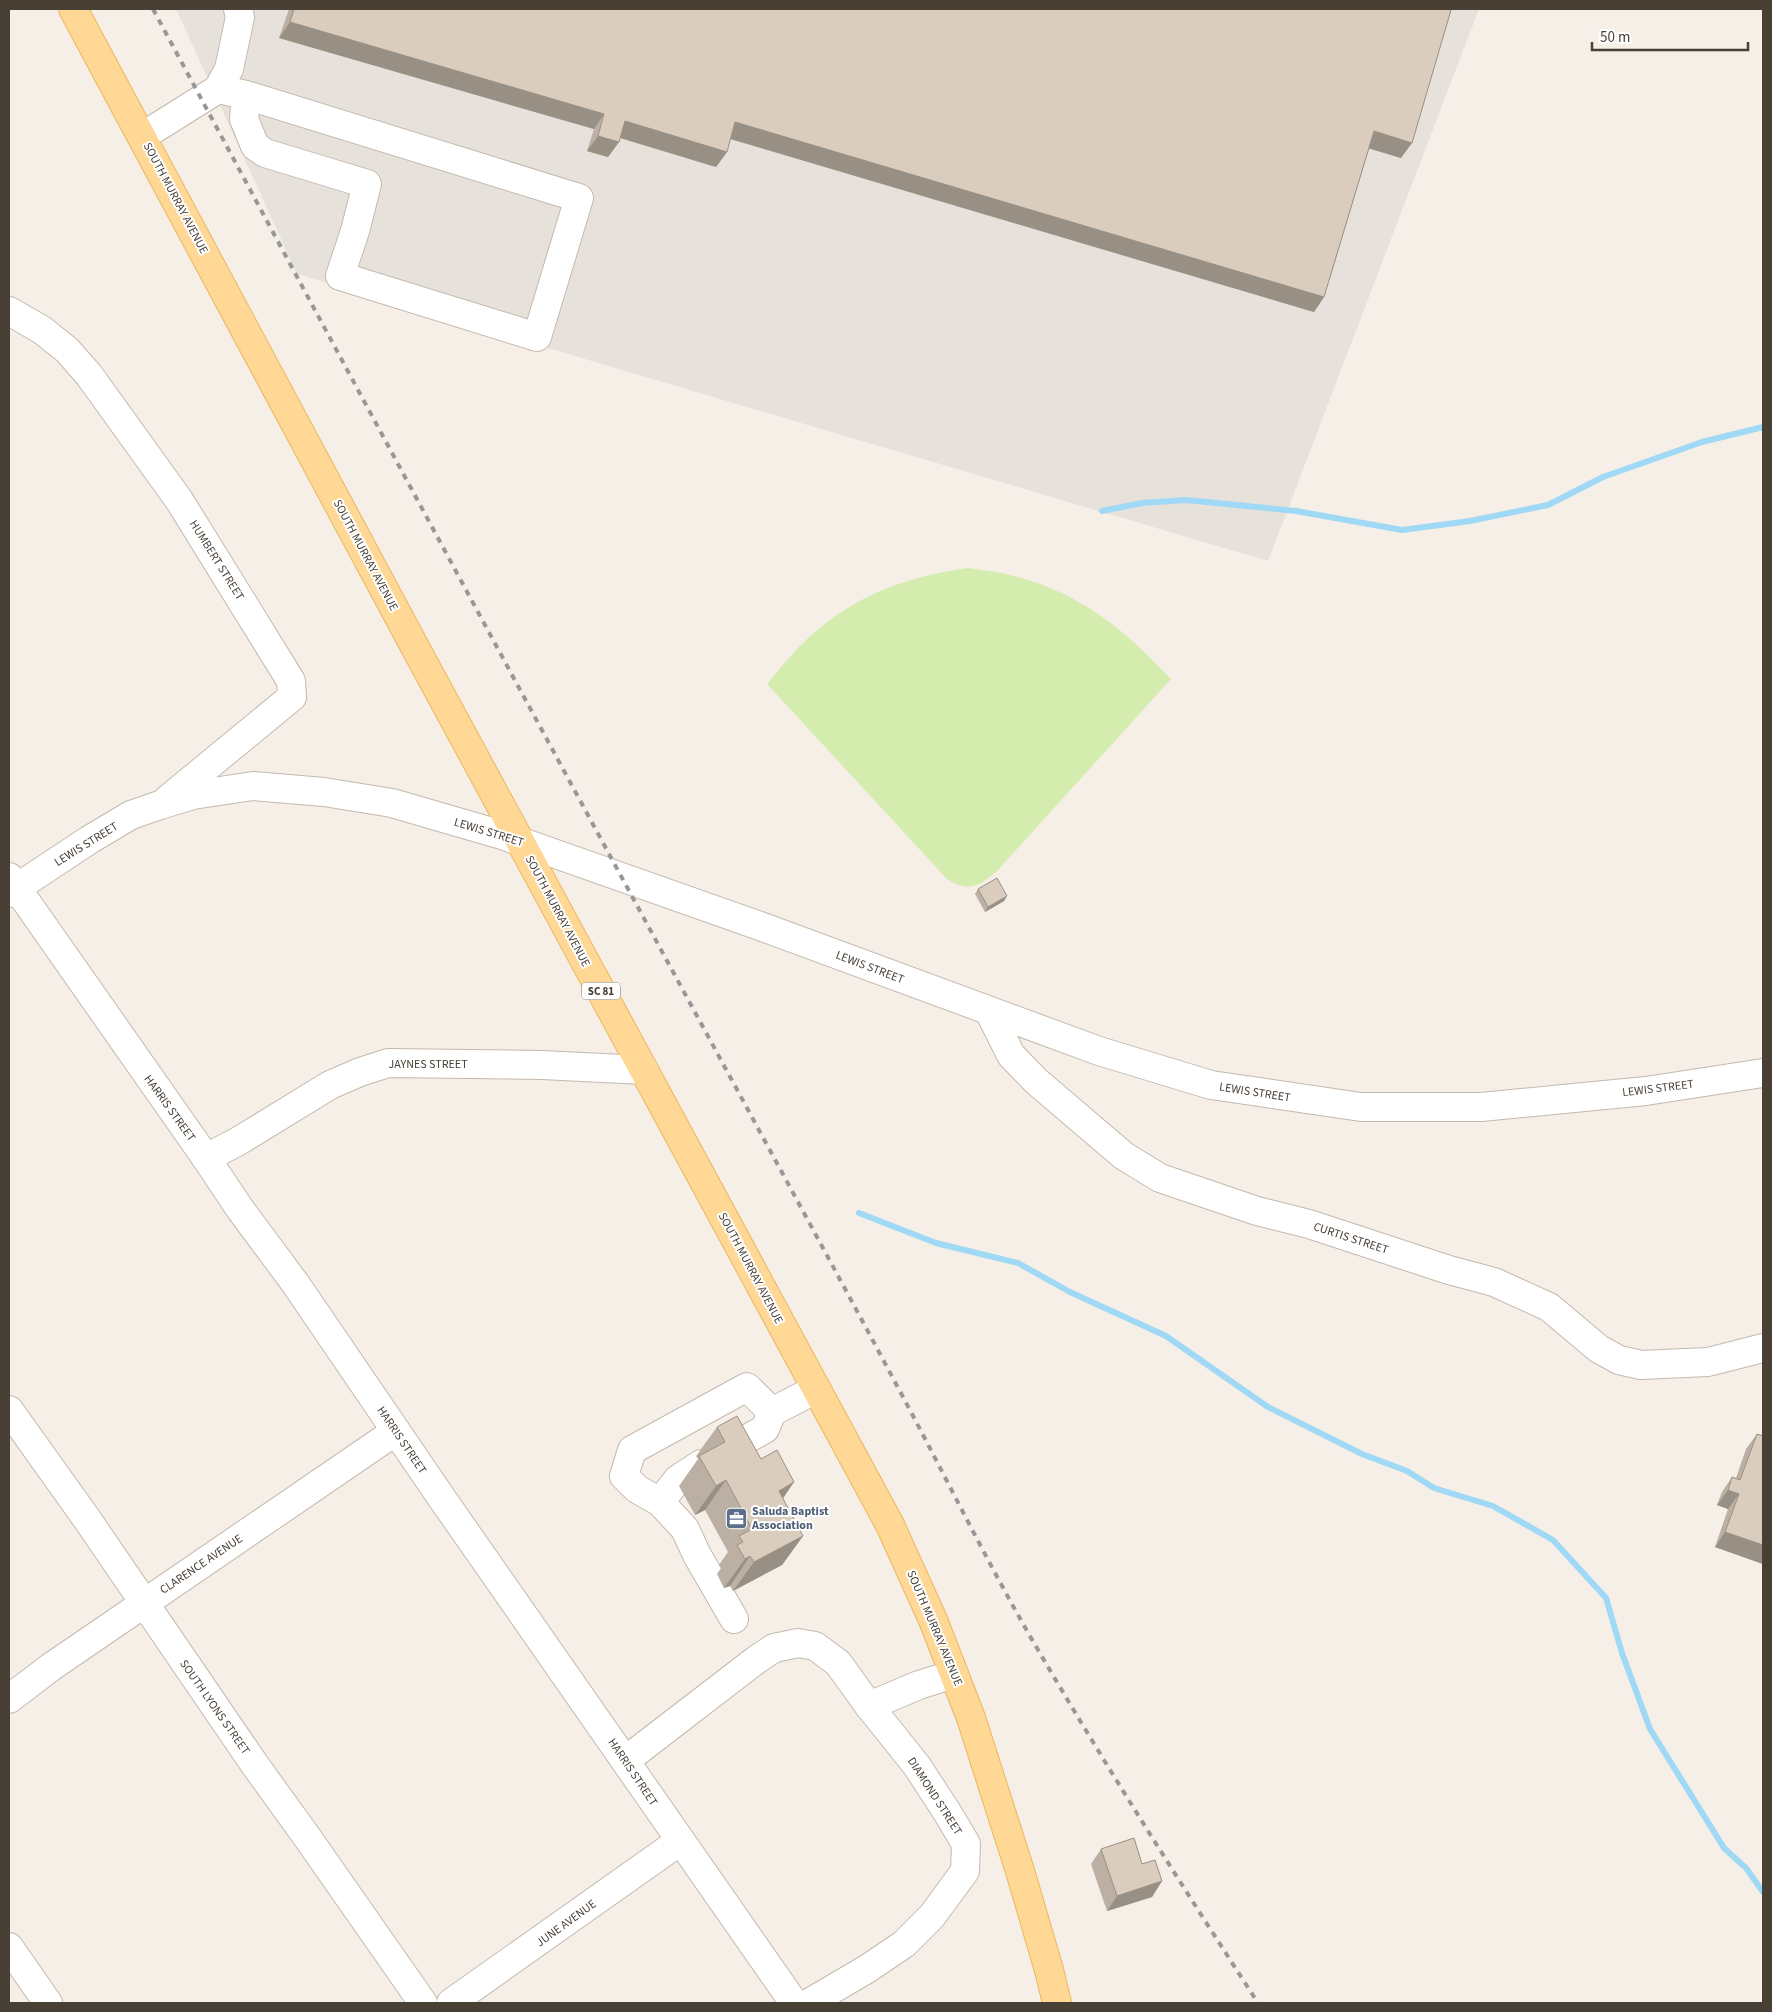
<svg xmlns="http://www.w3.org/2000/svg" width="1772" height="2012" font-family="'Source Sans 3',sans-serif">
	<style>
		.industrial { fill: #e7e1dc }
		.green { fill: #d4ecad }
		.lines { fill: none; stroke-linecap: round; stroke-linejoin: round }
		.stream { stroke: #9fd9f5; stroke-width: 6 }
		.minor-casing { stroke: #c4b9ac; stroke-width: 30 }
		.major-casing { stroke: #ecb65d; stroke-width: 30 }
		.minor { stroke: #fff; stroke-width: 28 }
		.major { stroke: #ffd895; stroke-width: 28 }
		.rail { stroke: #979797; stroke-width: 4; stroke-dasharray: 6 6; stroke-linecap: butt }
		.wall { fill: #bbb0a3 }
		.shaded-wall { fill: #999085 }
		.building { fill: #dacdbe; stroke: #999085 }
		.labels { text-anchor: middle; stroke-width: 4; stroke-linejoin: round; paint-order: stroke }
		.shield { fill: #fff; stroke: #7f7972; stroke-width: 1 }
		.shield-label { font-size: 11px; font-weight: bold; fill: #483f35 }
		.street-label { font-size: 12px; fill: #483f35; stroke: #fff }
		.service-label { font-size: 12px; font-weight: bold; fill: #4e5e75; stroke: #fff; text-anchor: start }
	</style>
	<rect width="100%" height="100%" fill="#f5efe7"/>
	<!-- industrial -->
	<polygon class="industrial" points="176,9 1479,9 1268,561 297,274"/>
	<!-- green -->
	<path class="green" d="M968,568C980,570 994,571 1006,574C1077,590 1122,627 1171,679L996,872C978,887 968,892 947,879L767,684C778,671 788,658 800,646C848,598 902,577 968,568Z"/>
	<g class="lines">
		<!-- stream -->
		<g class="stream">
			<polyline points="1102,511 1142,503 1186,500 1296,511 1402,530 1470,521 1548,505 1603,477 1702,442 1763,427"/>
			<polyline points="859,1213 936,1243 1018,1263 1070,1292 1166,1336 1268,1407 1362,1454 1407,1471 1434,1488 1493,1506 1553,1540 1606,1598 1622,1653 1650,1729 1724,1848 1746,1868 1763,1892"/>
		</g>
		<defs>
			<g id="minor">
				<polyline points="218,89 246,95 579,198 537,337 340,276 355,231 367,184 265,153 255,146 244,119 246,95"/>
				<polyline points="143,136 218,89 229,69 240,17 238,9"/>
				<polyline points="9,311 42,330 67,350 89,375 179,500 291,681 292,697 168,799"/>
				<polyline points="9,877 206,1158 240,1209 295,1283 441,1497 794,2003"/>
				<polyline points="9,893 89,840 131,815 160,805 193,795 253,786 324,792 392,803 502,835 760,926 1099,1051 1211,1085 1361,1107 1481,1107 1646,1091 1763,1073"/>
				<polyline points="989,1011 1011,1055 1036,1081 1124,1156 1160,1178 1257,1211 1309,1224 1449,1270 1494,1282 1549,1307 1599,1349 1619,1360 1641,1365 1708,1362 1763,1348"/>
				<polyline points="206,1158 237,1142 330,1085 360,1072 388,1063 542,1065 644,1070"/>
				<polyline points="9,1410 89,1522 255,1765 307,1837 423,2003"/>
				<polyline points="721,1453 765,1429 772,1412"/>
				<polyline points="660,1502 678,1479 701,1464"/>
				<polyline points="734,1619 697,1555 685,1529 660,1502 637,1489 624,1476 632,1450 747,1387 772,1412 816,1389"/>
				<polyline points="9,1699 51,1667 396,1431"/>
				<polyline points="869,1706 919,1685 954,1674"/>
				<polyline points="626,1760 756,1660 774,1648 798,1643 815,1646 838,1663 869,1706 917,1766 947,1812 966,1844 965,1871 932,1916 904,1944 867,1969 809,2003"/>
				<polyline points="9,1947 48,2003"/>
				<polyline points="451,2003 680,1841"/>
			</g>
			<polyline id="major" points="73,9 416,649 890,1525 933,1620 971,1718 1020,1871 1049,1970 1057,2003"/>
		</defs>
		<!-- minor casing -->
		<use href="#minor" class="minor-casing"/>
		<!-- major casing -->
		<use href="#major" class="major-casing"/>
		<!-- minor -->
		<use href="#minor" class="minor"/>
		<!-- major -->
		<use href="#major" class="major"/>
		<!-- rail -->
		<path class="rail" d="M153,9C350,376 548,742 747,1108C805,1215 864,1323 921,1431C958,1502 994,1574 1034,1643C1105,1765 1181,1884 1258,2003"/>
	</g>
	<!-- wall -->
	<g class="wall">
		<polygon points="289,9 1447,9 1401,158 1369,148 1324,297 1314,312 730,139 727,152 716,167 620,138 619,142 608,157 587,151 594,129 279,38"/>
		<polygon points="978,889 1004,901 985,912 975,894"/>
		<polygon points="717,1427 783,1499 803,1536 782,1565 733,1591 730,1586 724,1588 717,1574 721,1568 719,1565 728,1552 705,1510 695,1515 679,1486 698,1459 696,1456"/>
		<polygon points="1757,1434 1763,1436 1763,1564 1715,1547 1728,1509 1717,1505 1722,1492 1732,1477 1736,1478 1746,1449"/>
		<polygon points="1101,1849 1142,1864 1162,1881 1152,1897 1107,1911 1091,1864"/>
	</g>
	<!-- shaded-wall -->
	<g class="shaded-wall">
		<polygon points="290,22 604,114 594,129 279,38"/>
		<polygon points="625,121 727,152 716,167 614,136"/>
		<polygon points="735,122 1324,297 1314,312 724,137"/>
		<polygon points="1374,131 1412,143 1401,158 1364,147"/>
		<polygon points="598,136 619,142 608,157 587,151"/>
		<polygon points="1007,896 1004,901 985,912 988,907"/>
		<polygon points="726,1480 705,1510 695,1515 716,1486"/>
		<polygon points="794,1482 774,1512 779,1491"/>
		<polygon points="1728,1490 1739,1494 1728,1509 1717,1505"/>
		<polygon points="1725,1532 1763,1545 1763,1564 1715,1547"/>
		<polygon points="803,1536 782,1565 733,1591 754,1562"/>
		<polygon points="750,1556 730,1586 724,1588 745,1559"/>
		<polygon points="1162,1881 1152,1897 1107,1911 1117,1896"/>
	</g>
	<!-- building -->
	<g class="building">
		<polygon points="294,9 1447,9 1451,10 1412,143 1374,131 1324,297 735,122 727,152 625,121 619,142 598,136 604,114 290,22"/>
		<polygon points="997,878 1007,896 988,907 978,889"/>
		<polygon points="737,1416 761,1459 777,1450 794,1482 779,1491 803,1536 754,1562 750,1556 745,1559 737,1545 743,1542 739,1536 752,1529 726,1480 716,1486 699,1456 725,1442 717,1427"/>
		<polygon points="1757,1434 1763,1436 1763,1545 1725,1532 1739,1494 1728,1490 1732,1477 1740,1480"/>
		<polygon points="1134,1838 1142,1864 1155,1860 1162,1881 1117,1896 1101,1849"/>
	</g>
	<!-- icons -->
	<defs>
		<symbol id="office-square" viewBox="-11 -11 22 22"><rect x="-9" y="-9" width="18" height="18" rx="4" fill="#5c6f8a" stroke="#fff"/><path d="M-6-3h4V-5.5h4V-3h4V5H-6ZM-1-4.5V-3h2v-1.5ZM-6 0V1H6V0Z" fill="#fff"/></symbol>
	</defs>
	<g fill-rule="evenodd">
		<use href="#office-square" x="724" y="1506" width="25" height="25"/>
	</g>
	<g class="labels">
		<!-- shield labels -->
		<rect class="shield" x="582" y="982.5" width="38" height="17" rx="4"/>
		<g class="shield-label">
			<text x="601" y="995">SC 81</text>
		</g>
		<!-- street labels -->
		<g class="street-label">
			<text transform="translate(176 198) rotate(62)" y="4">SOUTH MURRAY AVENUE</text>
			<text transform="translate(366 555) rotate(62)" y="4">SOUTH MURRAY AVENUE</text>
			<text transform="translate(217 560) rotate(58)" y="4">HUMBERT STREET</text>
			<text transform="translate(489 832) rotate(17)" y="4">LEWIS STREET</text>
			<text transform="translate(86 844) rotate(-32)" y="4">LEWIS STREET</text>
			<text transform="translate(558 911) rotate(62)" y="4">SOUTH MURRAY AVENUE</text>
			<text transform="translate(870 967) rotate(21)" y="4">LEWIS STREET</text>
			<text x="428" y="1068">JAYNES STREET</text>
			<text transform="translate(1658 1088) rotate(-7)" y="4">LEWIS STREET</text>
			<text transform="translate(1255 1092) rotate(9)" y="4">LEWIS STREET</text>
			<text transform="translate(170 1108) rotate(54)" y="4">HARRIS STREET</text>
			<text transform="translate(1351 1238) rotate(18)" y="4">CURTIS STREET</text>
			<text transform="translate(751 1268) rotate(62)" y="4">SOUTH MURRAY AVENUE</text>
			<text transform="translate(402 1440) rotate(56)" y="4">HARRIS STREET</text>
			<text transform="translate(201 1564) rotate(-34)" y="4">CLARENCE AVENUE</text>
			<text transform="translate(935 1628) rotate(67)" y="4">SOUTH MURRAY AVENUE</text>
			<text transform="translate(215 1707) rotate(55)" y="4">SOUTH LYONS STREET</text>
			<text transform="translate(633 1772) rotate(56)" y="4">HARRIS STREET</text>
			<text transform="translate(935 1796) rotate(57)" y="4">DIAMOND STREET</text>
			<text transform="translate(566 1923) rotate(-36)" y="4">JUNE AVENUE</text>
		</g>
		<!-- service labels -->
		<g class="service-label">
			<text x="752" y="1515">Saluda Baptist<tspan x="752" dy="14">Association</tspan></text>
		</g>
	</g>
	<!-- border -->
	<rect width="1772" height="2012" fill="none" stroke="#483f35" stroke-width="20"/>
	<!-- scale -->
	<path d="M1592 42v8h156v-8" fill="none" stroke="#483f35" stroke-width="2.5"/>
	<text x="1600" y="42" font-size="15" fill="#483f35" stroke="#ffffff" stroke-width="4" paint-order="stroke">50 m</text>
</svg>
